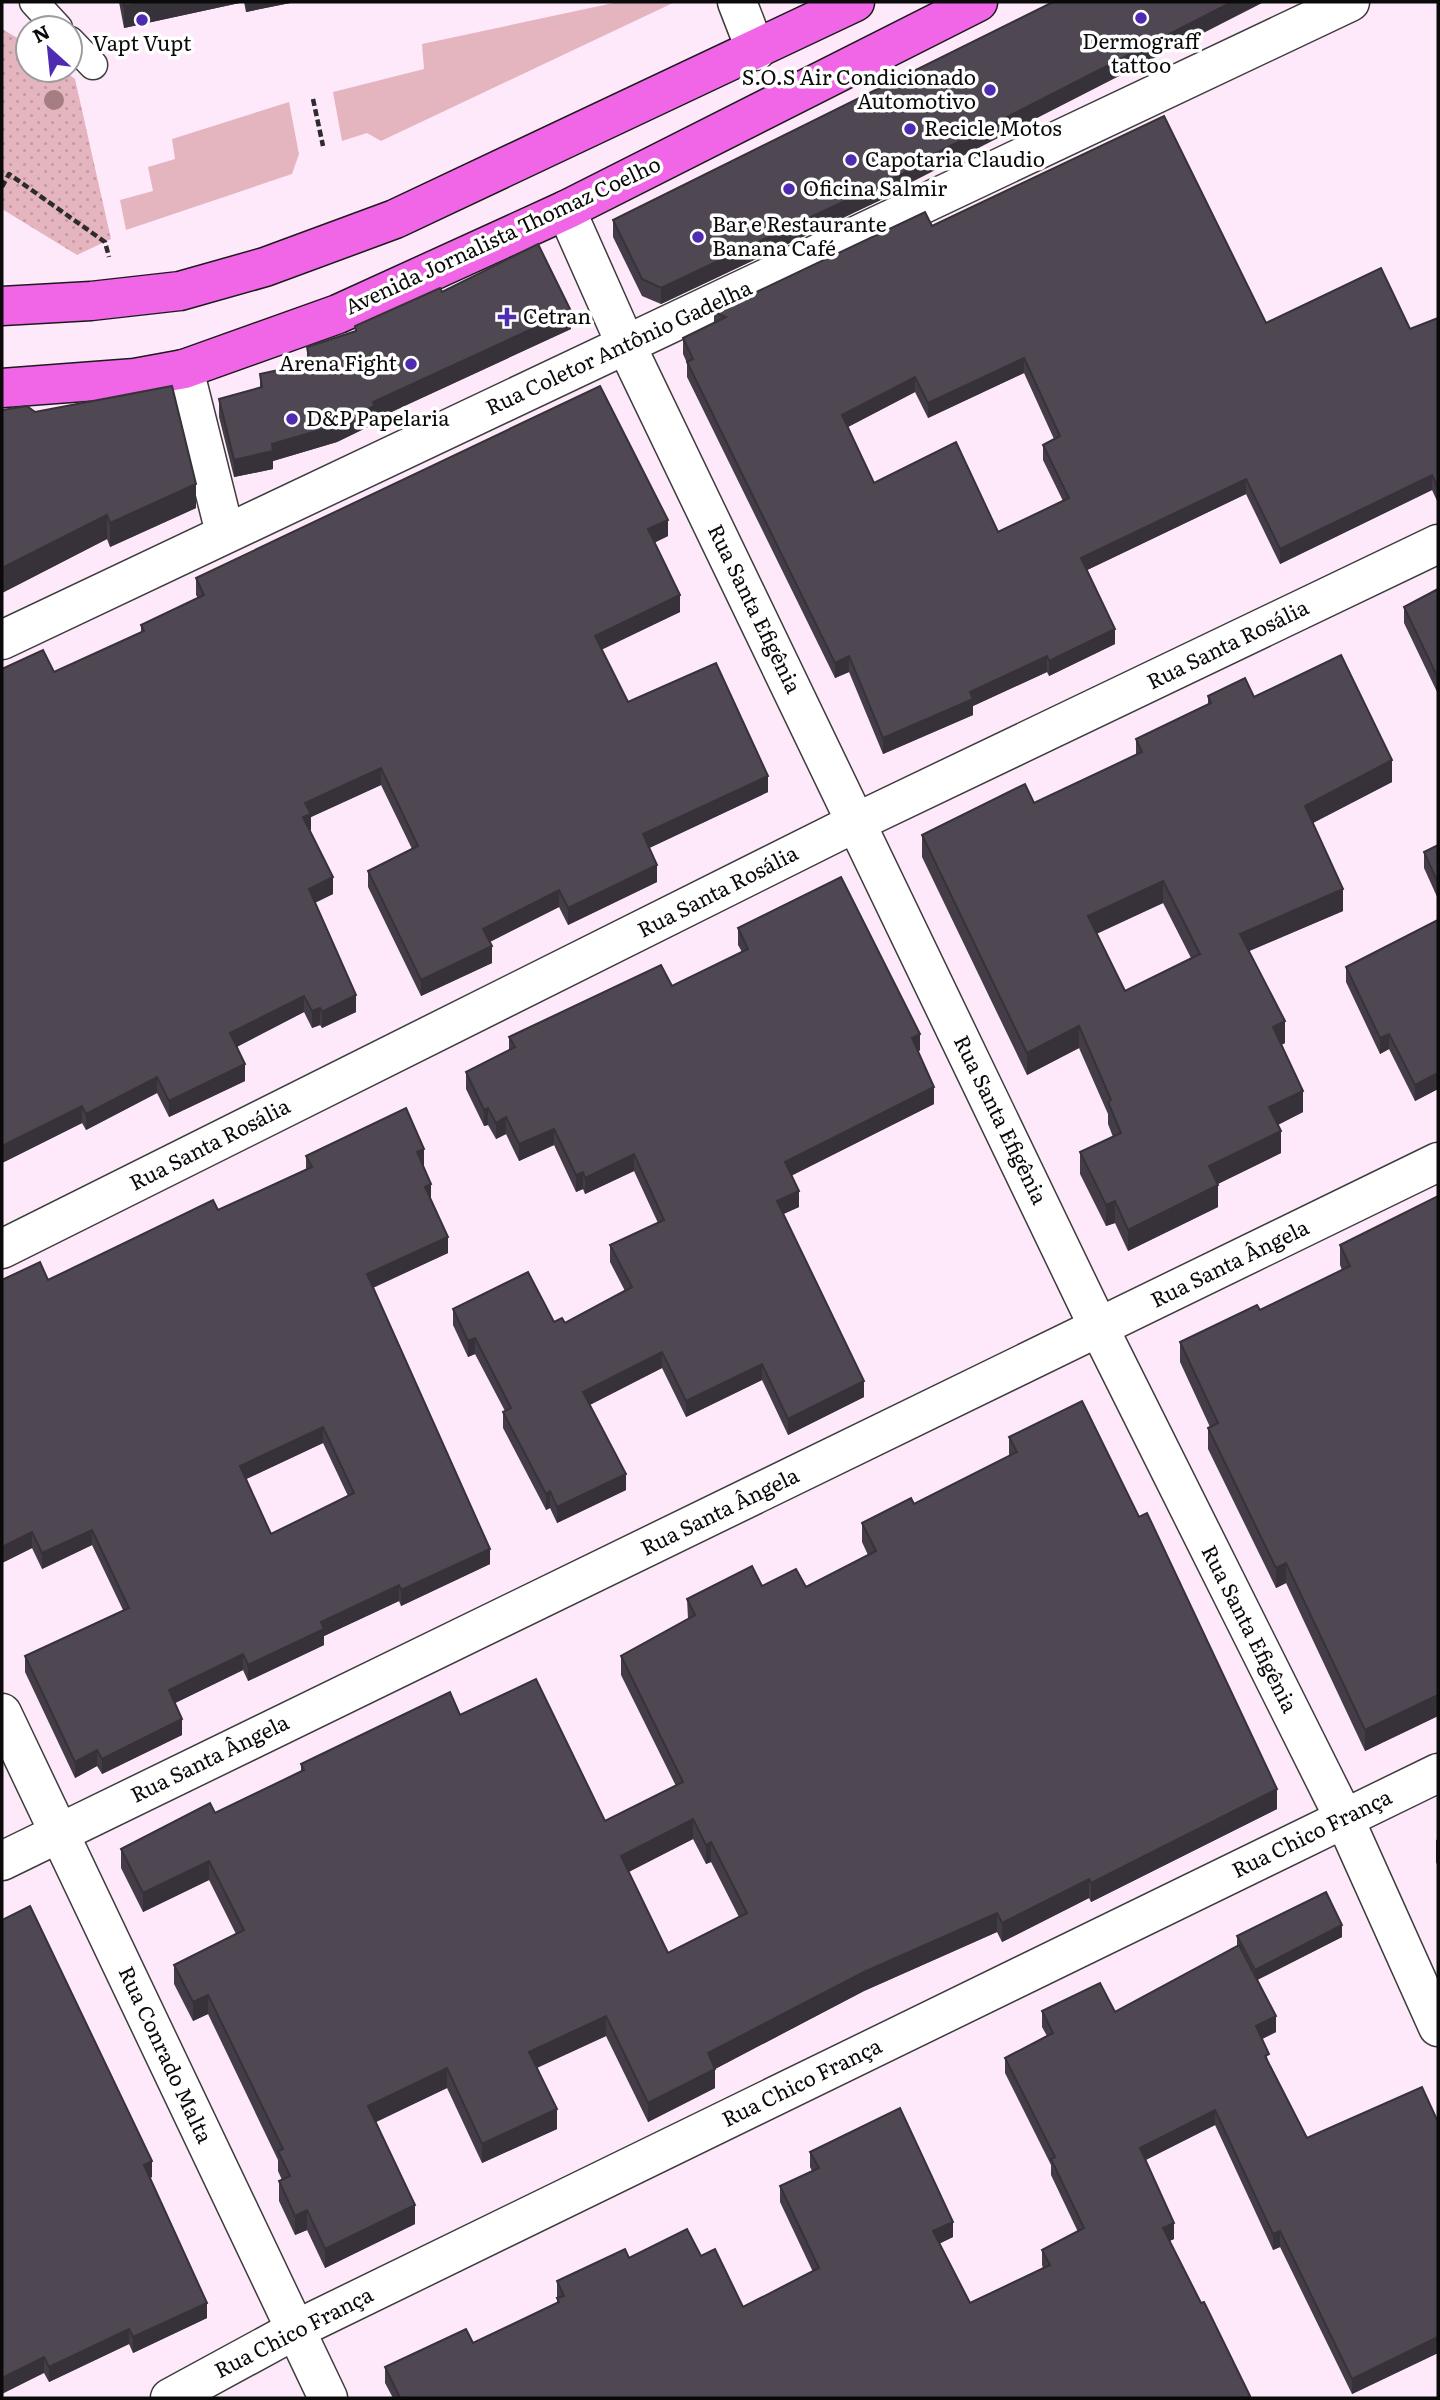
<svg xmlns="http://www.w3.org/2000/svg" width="1440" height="2400" font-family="Literata,serif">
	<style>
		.grass { fill: #e5b5bf }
		.park { fill: url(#park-dots) }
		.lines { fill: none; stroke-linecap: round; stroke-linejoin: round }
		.lane-casing { stroke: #3d3d3d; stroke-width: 31 }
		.street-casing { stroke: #3d3d3d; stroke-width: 41 }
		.primary-casing { stroke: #1b1b1b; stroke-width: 41 }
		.path { stroke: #2c2c2c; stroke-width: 4.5; stroke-dasharray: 7 3.5; stroke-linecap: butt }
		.lane { stroke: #fff; stroke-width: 28 }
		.street { stroke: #fff; stroke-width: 38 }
		.primary { stroke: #f166e7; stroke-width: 38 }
		.tree { fill: #a57e82 }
		.wall { fill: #443d47; fill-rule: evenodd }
		.shaded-wall { fill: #373239 }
		.building { fill: #4f4752; stroke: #373239; stroke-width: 2; fill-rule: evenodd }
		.poi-dot { fill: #4f2bb1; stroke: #fff; stroke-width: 2.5 }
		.labels { text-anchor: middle; stroke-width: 7; stroke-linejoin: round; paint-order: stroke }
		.poi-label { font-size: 21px; fill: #0a0a0a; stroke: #fff; text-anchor: start }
		.street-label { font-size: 21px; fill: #0a0a0a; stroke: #fff }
	</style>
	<defs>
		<pattern id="park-dots" width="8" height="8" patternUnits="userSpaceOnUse" patternTransform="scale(1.75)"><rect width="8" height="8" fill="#e5b5bf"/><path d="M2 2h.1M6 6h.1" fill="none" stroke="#c39aa3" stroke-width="1.8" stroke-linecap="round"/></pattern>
	</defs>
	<rect width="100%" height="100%" fill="#fee9fb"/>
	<!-- grass -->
	<g class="grass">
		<polygon points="618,2 675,2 381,141 367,133 342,141 333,92 424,69 422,44"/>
		<polygon points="289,102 299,154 292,174 126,230 120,200 153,191 148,167 175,159 172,139"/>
	</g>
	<!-- park -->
	<polygon class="park" points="2,29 28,44 28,70 63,70 75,79 111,239 77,255 2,209"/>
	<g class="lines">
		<defs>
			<g id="lane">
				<polyline points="34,2 58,28"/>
				<polyline points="70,41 93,65"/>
			</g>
			<g id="street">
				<polyline points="737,2 756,51"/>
				<polyline points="566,210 626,345 1099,1328 1344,1818 1438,2027"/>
				<polyline points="184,369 225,533"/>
				<polyline points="2,640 1350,2"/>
				<polyline points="2,1249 857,822 1438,544"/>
				<polyline points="2,1713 328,2398"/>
				<polyline points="2,1861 1438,1162"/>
				<polyline points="170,2398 295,2330 1438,1773"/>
			</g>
			<g id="primary">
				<polyline points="2,306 91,301 180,291 265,267 395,219 855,2"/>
				<polyline points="2,388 135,378 184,369 338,314 566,210 978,2"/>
			</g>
		</defs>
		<!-- lane casing -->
		<use href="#lane" class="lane-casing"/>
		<!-- street casing -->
		<use href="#street" class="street-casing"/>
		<!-- primary casing -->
		<use href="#primary" class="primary-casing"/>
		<!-- path -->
		<g class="path">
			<polyline points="313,99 323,146"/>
			<polyline points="2,187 9,174 105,242 109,257"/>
		</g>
		<!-- lane -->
		<use href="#lane" class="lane"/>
		<!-- street -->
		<use href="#street" class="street"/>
		<!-- primary -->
		<use href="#primary" class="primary"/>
	</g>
	<!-- trees -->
	<circle class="tree" cx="54" cy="100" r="10"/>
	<!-- wall -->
	<g class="wall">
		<polygon points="119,2 295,2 246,12 244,2 124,28"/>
		<polygon points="906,185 906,188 661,304 642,296 613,237 613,220"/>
		<path d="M932,226L1266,323L1410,329L1438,318V503L1432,490L1280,564L1246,494L1087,570L1115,644L1049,676L1047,672L973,706V715L883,754L849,672L835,678L687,377V363L683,354V338L714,323V312ZM1024,373L1054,439L1043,445V460L1063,501L998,532L874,483L848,427L915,392L928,418Z"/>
		<polygon points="442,292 571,329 374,420 374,424 337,442 273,461 273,469 234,477 219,417 219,399 260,387 260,374 307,363 307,347 355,331 355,326"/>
		<polygon points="2,410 35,412 196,508 110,547 107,539 2,593"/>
		<polygon points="668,536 655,542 680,612 601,649 628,702 768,792 649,848 657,882 568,925 559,907 490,942 492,963 421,996 368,887 368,871 412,849 381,785 311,817 310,831 333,894 315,903 356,1012 322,1028 320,1025 312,1028 304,1012 237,1047 245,1081 169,1117 157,1093 86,1130 82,1123 2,1163 2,669 54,672 141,632 141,625 198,598 196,595 196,578"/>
		<polygon points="1438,589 1438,694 1404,623 1404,607"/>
		<path d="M1208,696L1254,697L1392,782L1313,823L1343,911L1249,951L1285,1043L1281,1045L1303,1112L1278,1125L1281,1153L1218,1184V1207L1128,1251L1115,1223L1106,1226L1080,1174V1152L1113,1137L1108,1124V1114L1079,1048L1027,1075L922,857V835L1034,803L1136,755V739L1208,704ZM1163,903L1191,958L1125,991L1097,933Z"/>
		<polygon points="1438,845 1438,899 1424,868 1424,852"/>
		<polygon points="1438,920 1438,1089 1415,1101 1389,1049 1380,1054 1346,982 1346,967"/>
		<polygon points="738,928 920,1050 918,1052 934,1104 792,1175 799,1207 783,1214 864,1397 788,1435 762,1380 686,1417 662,1368 590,1405 626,1490 557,1523 550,1508 546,1510 503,1428 503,1412 505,1411 475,1354 468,1357 453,1325 453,1309 565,1323 625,1291 610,1262 610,1245 658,1223 634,1171 585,1194 583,1189 576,1192 554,1145 519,1161 506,1134 496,1139 488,1125 484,1126 466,1089 466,1072 509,1050 509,1037 672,986 742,952 738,945"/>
		<path d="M306,1156L424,1165L423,1166L431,1200L448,1253L373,1288L490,1564L401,1606L399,1601L324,1636V1645L248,1681L243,1670L175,1703L182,1735L102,1774L97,1766L75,1778L25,1672V1656L123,1610L92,1545L42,1569L32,1548L2,1563V1280H48L218,1210L306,1169ZM323,1443L348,1496L271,1534L246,1479Z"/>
		<polygon points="1438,1196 1438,1716 1365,1751 1286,1583 1276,1588 1208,1449 1208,1428 1210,1427 1180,1362 1180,1342 1260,1310 1342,1270 1340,1265 1340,1245"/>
		<path d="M1009,1437L1277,1809L1091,1902L1089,1898L1002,1942L997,1932L864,1991L715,2069V2088L648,2122L606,2036L537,2068L557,2129L482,2163L447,2088L375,2122L415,2224L325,2268L307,2230L295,2235L279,2201V2181L282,2180L278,2171V2160L208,2014L193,2021L174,1984V1965L236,1934L209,1880L143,1912L121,1868V1849L215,1813L301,1772V1764L460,1715L605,1821L676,1786L621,1675V1656L688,1619L687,1599L762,1586L806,1587L868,1555L862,1542V1523L914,1504L1009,1456ZM693,1839L706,1864L711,1862L739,1917L668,1953L628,1872Z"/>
		<polygon points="1438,1839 1438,1867 1436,1862 1436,1840"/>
		<polygon points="2,1920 152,2177 150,2178 207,2318 133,2353 129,2344 49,2382 44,2373"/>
		<polygon points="1237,1936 1342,1937 1257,1980 1276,2032 1262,2039 1269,2064 1307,2138 1438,2122 1438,2353 1352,2394 1280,2247 1273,2250 1215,2125 1145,2160 1174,2239 1169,2241 1250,2398 393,2398 385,2383 385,2367 473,2343 557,2303 557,2281 629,2258 701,2256 743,2307 813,2272 780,2202 780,2186 812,2171 810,2167 810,2152 953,2237 939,2244 970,2303 1043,2268 1042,2265 1042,2250 1078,2232 1051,2175 1051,2165 1005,2073 1005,2058 1047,2036 1042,2027 1042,2011 1115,2012 1237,1946"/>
	</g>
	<!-- shaded-wall -->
	<g class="shaded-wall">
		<polygon points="143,2 244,2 124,28 124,6"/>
		<polygon points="246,2 295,2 246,12"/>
		<polygon points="1232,2 1264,2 906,185 906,188 661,304 661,288 905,169"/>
		<polygon points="571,311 571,329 374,420 374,424 337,442 273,461 273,469 234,477 234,460 373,402"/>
		<polygon points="1024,358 1024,373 928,418 928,403"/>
		<polygon points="915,377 915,392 842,430 842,415"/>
		<polygon points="1432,475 1432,490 1280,564 1280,549"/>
		<polygon points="1246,479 1246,494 1081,573 1081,558"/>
		<polygon points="196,484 196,508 110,547 110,523"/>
		<polygon points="107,515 107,539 2,593 2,568"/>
		<polygon points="668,520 668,536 648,546 648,529"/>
		<polygon points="680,595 680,612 595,653 595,636"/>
		<polygon points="1115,629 1115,644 1049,676 1049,661"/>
		<polygon points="849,656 849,672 835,678 835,663"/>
		<polygon points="1047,656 1047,672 973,706 973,715 883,754 883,738 970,692"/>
		<polygon points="1392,760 1392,782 1305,827 1305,806"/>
		<polygon points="381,768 381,785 311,817 311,830 303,834 303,817 305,803"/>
		<polygon points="768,776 768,792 643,851 643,834"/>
		<polygon points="657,865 657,882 568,925 568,908"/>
		<polygon points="333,877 333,894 309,905 309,889"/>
		<polygon points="1163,881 1163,903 1088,938 1088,916"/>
		<polygon points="1343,889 1343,911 1240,955 1240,934"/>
		<polygon points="559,890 559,907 483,945 483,929"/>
		<polygon points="492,946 492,963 421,996 421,980"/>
		<polygon points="356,995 356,1012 322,1028 322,1012"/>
		<polygon points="304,996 304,1012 230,1050 230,1033"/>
		<polygon points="320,1008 320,1025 312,1028 312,1011"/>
		<polygon points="1285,1021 1285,1043 1273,1049 1273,1027"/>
		<polygon points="1079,1026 1079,1048 1027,1075 1027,1053"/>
		<polygon points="920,1034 920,1050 912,1055 912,1038"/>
		<polygon points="1389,1034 1389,1049 1380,1054 1380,1038"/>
		<polygon points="245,1064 245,1081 169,1117 169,1101"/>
		<polygon points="1438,1073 1438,1089 1415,1101 1415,1085"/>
		<polygon points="157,1077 157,1093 86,1130 86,1114"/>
		<polygon points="934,1087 934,1104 785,1179 785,1162"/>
		<polygon points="1303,1091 1303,1112 1269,1129 1269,1107"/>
		<polygon points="82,1106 82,1123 2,1163 2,1146"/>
		<polygon points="488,1108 488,1125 484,1126 484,1110"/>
		<polygon points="506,1117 506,1134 496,1139 496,1123"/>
		<polygon points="554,1129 554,1145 519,1161 519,1144"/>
		<polygon points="1281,1131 1281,1153 1209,1188 1209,1166"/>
		<polygon points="424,1149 424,1165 417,1168 417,1152"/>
		<polygon points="634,1154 634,1171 585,1194 585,1178"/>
		<polygon points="583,1172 583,1189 576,1192 576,1175"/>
		<polygon points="431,1184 431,1200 425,1187"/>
		<polygon points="1218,1185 1218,1207 1128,1251 1128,1230"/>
		<polygon points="799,1191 799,1207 777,1217 777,1201"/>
		<polygon points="1115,1201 1115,1223 1106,1226 1106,1205"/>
		<polygon points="448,1237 448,1253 367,1290 367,1274"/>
		<polygon points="475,1338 475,1354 468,1357 468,1341"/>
		<polygon points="662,1352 662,1368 583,1408 583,1392"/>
		<polygon points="762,1364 762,1380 686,1417 686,1401"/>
		<polygon points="864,1381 864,1397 788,1435 788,1419"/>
		<polygon points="323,1427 323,1443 240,1482 240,1466"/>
		<polygon points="626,1474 626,1490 557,1523 557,1507"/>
		<polygon points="550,1491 550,1508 546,1510 546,1494"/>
		<polygon points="92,1530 92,1545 42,1569 42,1553"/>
		<polygon points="32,1532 32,1548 2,1563 2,1547"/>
		<polygon points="490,1549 490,1564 401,1606 401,1590"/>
		<polygon points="1286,1563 1286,1583 1276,1588 1276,1568"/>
		<polygon points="399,1585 399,1601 324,1636 324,1645 248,1681 248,1665 321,1622"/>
		<polygon points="243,1654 243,1670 169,1706 169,1690"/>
		<polygon points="1438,1695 1438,1716 1365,1751 1365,1730"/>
		<polygon points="182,1719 182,1735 102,1774 102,1759"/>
		<polygon points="97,1750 97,1766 75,1778 75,1762"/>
		<polygon points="1277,1789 1277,1809 1091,1902 1091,1883"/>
		<polygon points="693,1819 693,1839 621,1876 621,1856"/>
		<polygon points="711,1842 711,1862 706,1864 706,1845"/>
		<polygon points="209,1861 209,1880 143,1912 143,1893"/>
		<polygon points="1089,1879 1089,1898 1002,1942 1002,1923"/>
		<polygon points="997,1913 997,1932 864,1991 715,2069 715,2088 648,2122 648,2103 708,2053 864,1972"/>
		<polygon points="1342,1925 1342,1937 1255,1981 1255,1970"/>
		<polygon points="208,1995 208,2014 193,2021 193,2002"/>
		<polygon points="606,2016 606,2036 529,2071 529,2052"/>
		<polygon points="1276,2016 1276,2032 1256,2042 1256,2026"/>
		<polygon points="447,2068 447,2088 368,2126 368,2106"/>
		<polygon points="557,2109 557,2129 482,2163 482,2144"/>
		<polygon points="1215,2110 1215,2125 1140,2163 1140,2148"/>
		<polygon points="152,2161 152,2177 144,2181 144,2165"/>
		<polygon points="415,2205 415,2224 325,2268 325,2249"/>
		<polygon points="307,2210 307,2230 295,2235 295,2216"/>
		<polygon points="953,2222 953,2237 933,2246 933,2231"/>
		<polygon points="1174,2223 1174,2239 1163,2244 1163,2228"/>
		<polygon points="1280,2231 1280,2247 1273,2250 1273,2234"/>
		<polygon points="207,2303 207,2318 133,2353 133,2337"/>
		<polygon points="129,2329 129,2344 49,2382 49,2367"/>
		<polygon points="1438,2337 1438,2353 1352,2394 1352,2379"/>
		<polygon points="44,2357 44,2373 2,2394 2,2378"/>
	</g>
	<!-- building -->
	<g class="building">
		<polygon points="124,2 143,2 124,6"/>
		<polygon points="1053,2 1232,2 905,169 906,172 661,288 642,279 613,220"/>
		<path d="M1164,116L1266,323L1381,268L1410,329L1438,318V488L1432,475L1280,549L1246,479L1081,558L1115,629L1049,661L1047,656L970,692L973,699L883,738L849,656L835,663L687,362L693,359L683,338L726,317L714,312L925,212L932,226ZM1024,358L1060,436L1043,445L1069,498L998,532L956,442L874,483L842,415L915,377L928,403Z"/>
		<polygon points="538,244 571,311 373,402 374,406 337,425 272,444 273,451 234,460 219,399 262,387 260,374 310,363 307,347 356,331 355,326 440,288 442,292"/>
		<polygon points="172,386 196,484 110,523 107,515 2,568 2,410 27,406 35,412"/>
		<polygon points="600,386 668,520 648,529 680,595 595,636 628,702 716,663 768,776 643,834 657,865 568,908 559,890 483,929 492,946 421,980 368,871 418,846 381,768 305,803 311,814 303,817 333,877 309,889 356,995 322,1012 320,1008 312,1011 304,996 230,1033 245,1064 169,1101 157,1077 86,1114 82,1106 2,1146 2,669 43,650 54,672 144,631 141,625 204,595 196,578"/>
		<polygon points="1438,589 1438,678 1404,607"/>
		<path d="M1341,655L1392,760L1305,806L1343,889L1240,934L1285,1021L1273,1027L1303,1091L1269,1107L1281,1131L1209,1166L1218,1185L1128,1230L1115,1201L1106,1205L1080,1152L1121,1133L1108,1102L1111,1100L1079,1026L1027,1053L922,835L1025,784L1034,803L1142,752L1136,739L1211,703L1208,696L1245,678L1254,697ZM1163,881L1200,954L1125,991L1088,916Z"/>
		<polygon points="1438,845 1438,883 1424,852"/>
		<polygon points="841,877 920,1034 912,1038 934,1087 785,1162 799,1191 777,1201 864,1381 788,1419 762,1364 686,1401 662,1352 583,1392 626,1474 557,1507 550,1491 546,1494 503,1412 511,1408 475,1338 468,1341 453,1309 528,1272 554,1322 562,1318 565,1323 632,1287 610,1245 664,1220 634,1154 585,1178 583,1172 576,1175 554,1129 519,1144 506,1117 496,1123 488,1108 484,1110 466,1072 515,1047 509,1037 661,965 672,986 748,949 738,928"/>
		<polygon points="1438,920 1438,1073 1415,1085 1389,1034 1380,1038 1346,967"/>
		<path d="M406,1108L424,1149L417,1152L431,1184L425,1187L448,1237L367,1274L490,1549L401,1590L399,1585L321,1622L324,1629L248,1665L243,1654L169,1690L182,1719L102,1759L97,1750L75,1762L25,1656L129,1608L92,1530L42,1553L32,1532L2,1547V1280L40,1262L48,1280L213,1200L218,1210L312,1167L306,1156ZM323,1427L354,1493L271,1534L240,1466Z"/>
		<polygon points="1438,1196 1438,1695 1365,1730 1286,1563 1276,1568 1208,1428 1218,1423 1180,1342 1257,1305 1260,1310 1350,1266 1340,1245"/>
		<path d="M1082,1401L1139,1517L1147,1513L1277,1789L1091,1883L1089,1879L1002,1923L997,1913L864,1972L708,2053L715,2069L648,2103L606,2016L529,2052L557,2109L482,2144L447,2068L368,2106L415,2205L325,2249L307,2210L295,2216L279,2181L290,2176L278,2151L283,2149L208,1995L193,2002L174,1965L244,1930L209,1861L143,1893L121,1849L210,1803L215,1813L304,1770L301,1764L450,1692L460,1715L536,1679L605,1821L683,1782L621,1656L695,1615L687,1599L752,1566L762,1586L796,1569L806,1587L876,1551L862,1523L911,1498L914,1504L1017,1452L1009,1437ZM693,1819L706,1845L711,1842L747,1913L668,1953L621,1856Z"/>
		<polygon points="1326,1892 1342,1925 1255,1970 1237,1936"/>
		<polygon points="30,1906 152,2161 144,2165 207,2303 133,2337 129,2329 49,2367 44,2357 2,2378 2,1920"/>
		<polygon points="1239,1945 1276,2016 1256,2026 1269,2054 1265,2056 1307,2138 1422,2087 1438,2122 1438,2337 1352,2379 1280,2231 1273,2234 1215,2110 1140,2148 1174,2223 1163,2228 1201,2303 1204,2302 1250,2396 1247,2398 400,2398 385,2367 466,2329 473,2343 559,2302 557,2298 564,2296 557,2281 625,2249 629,2258 687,2229 701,2256 715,2249 743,2307 819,2268 780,2186 819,2168 810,2152 900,2108 953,2222 933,2231 970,2303 1050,2265 1042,2250 1084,2228 1051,2159 1055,2157 1005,2058 1053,2033 1042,2011 1100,1983 1115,2012"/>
	</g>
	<!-- markers -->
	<g class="poi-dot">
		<circle cx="1141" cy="18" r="7"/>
		<circle cx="142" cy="20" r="7"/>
		<circle cx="990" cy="90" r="7"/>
		<circle cx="910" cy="129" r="7"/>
		<circle cx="851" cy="160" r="7"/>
		<circle cx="789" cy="189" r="7"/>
		<circle cx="698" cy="237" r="7"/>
		<path d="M503.5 306.5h7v7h7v7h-7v7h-7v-7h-7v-7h7z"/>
		<circle cx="411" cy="364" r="7"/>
		<circle cx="292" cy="419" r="7"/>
	</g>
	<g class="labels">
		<!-- poi labels -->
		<g class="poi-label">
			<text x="1141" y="49" text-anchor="middle">Dermograff<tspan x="1141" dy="24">tattoo</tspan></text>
			<text x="142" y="51" text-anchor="middle">Vapt Vupt</text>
			<text x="976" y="85" text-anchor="end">S.O.S Air Condicionado<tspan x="976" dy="24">Automotivo</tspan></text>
			<text x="924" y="136">Recicle Motos</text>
			<text x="865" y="167">Capotaria Claudio</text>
			<text x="803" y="196">Oficina Salmir</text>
			<text x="712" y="232">Bar e Restaurante<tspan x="712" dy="24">Banana Café</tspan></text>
			<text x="523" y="324">Cetran</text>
			<text x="397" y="371" text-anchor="end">Arena Fight</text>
			<text x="306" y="426">D&amp;P Papelaria</text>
		</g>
		<!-- street labels -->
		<g class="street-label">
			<text transform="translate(503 236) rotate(-25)" y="7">Avenida Jornalista Thomaz Coelho</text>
			<text transform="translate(619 348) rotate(-25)" y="7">Rua Coletor Antônio Gadelha</text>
			<text transform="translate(754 609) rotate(64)" y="7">Rua Santa Efigênia</text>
			<text transform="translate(1228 645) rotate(-26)" y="7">Rua Santa Rosália</text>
			<text transform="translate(718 892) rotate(-27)" y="7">Rua Santa Rosália</text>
			<text transform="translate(1000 1120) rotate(64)" y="7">Rua Santa Efigênia</text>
			<text transform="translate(210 1145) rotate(-27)" y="7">Rua Santa Rosália</text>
			<text transform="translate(1230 1264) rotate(-26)" y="7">Rua Santa Ângela</text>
			<text transform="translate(720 1512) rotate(-26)" y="7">Rua Santa Ângela</text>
			<text transform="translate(1249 1629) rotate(63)" y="7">Rua Santa Efigênia</text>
			<text transform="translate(210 1759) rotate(-26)" y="7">Rua Santa Ângela</text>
			<text transform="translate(1312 1834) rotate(-26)" y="7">Rua Chico França</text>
			<text transform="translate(165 2055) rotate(65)" y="7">Rua Conrado Malta</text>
			<text transform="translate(802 2083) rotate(-26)" y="7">Rua Chico França</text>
			<text transform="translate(294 2333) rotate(-27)" y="7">Rua Chico França</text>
		</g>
	</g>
	<!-- border -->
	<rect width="1440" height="2400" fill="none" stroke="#0a0a0a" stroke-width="7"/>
	<!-- north arrow -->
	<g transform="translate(49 49) rotate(333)"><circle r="33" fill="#ffffff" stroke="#9d9d9d" stroke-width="2"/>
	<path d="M0-5L12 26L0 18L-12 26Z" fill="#4f2bb1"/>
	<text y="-10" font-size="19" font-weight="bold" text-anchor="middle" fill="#0a0a0a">N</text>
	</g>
</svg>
